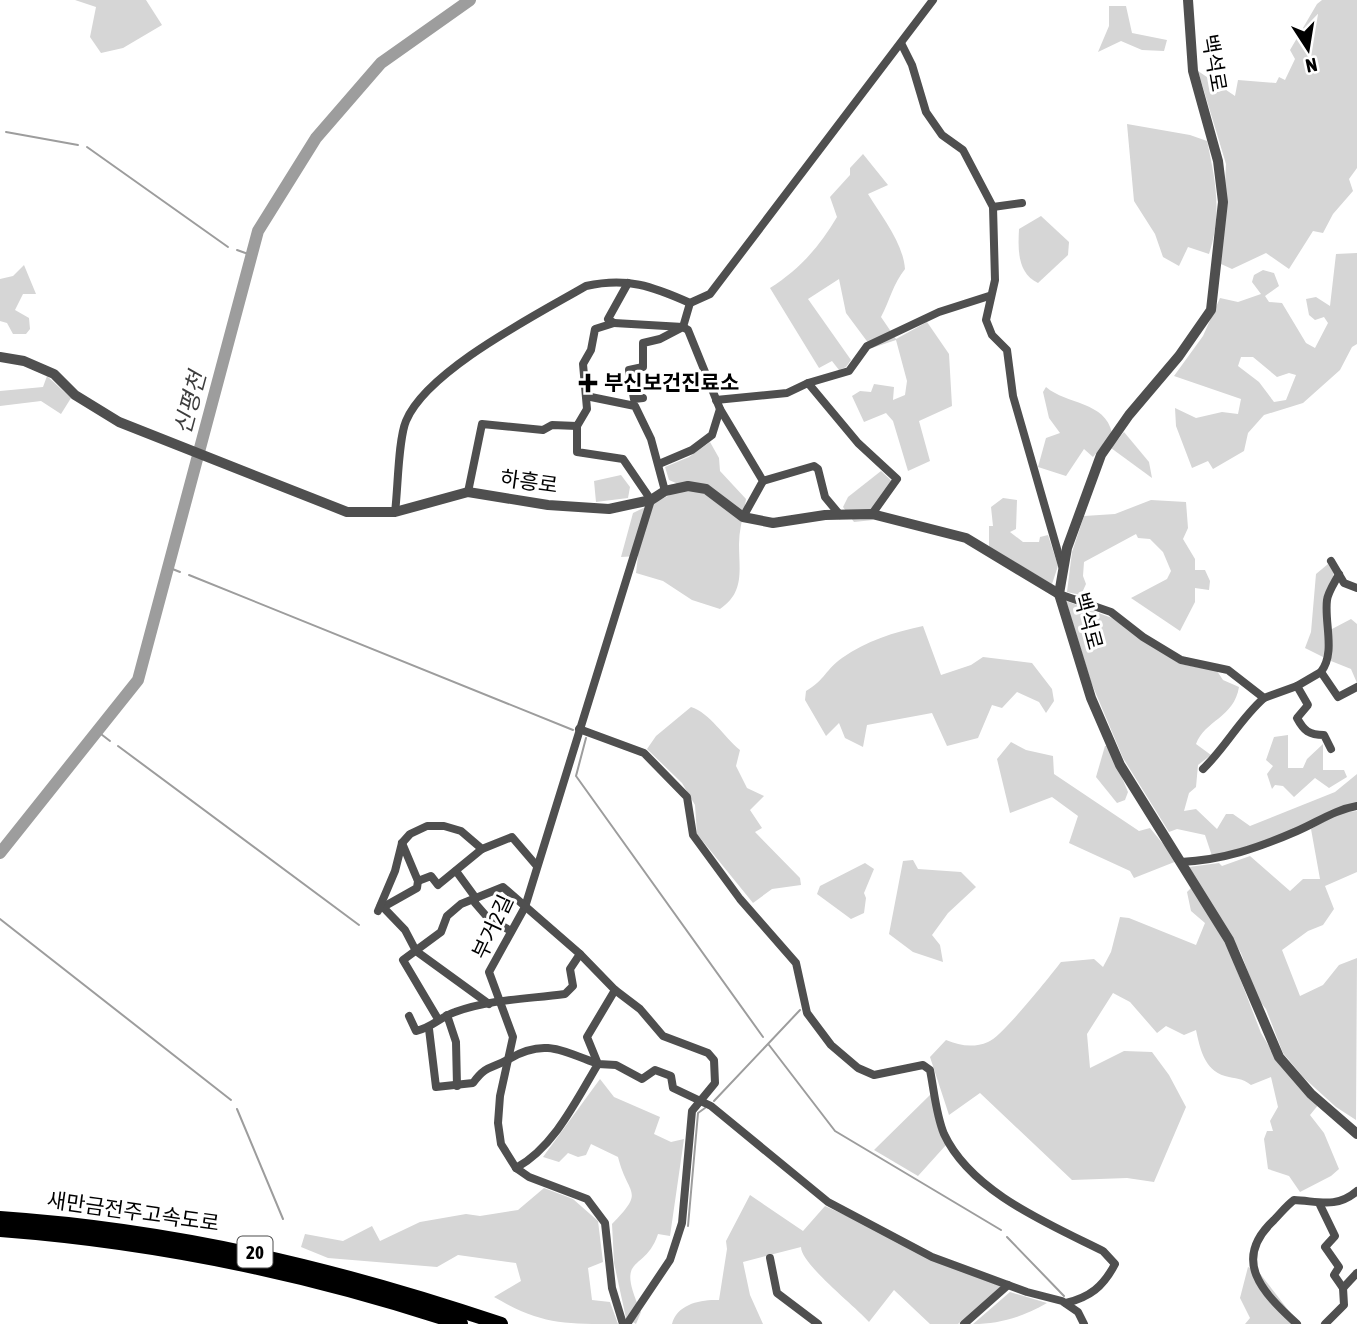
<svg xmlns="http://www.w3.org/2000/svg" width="1357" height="1324" font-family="'Asap Condensed','Noto Sans KR',sans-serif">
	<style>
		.green { fill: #d6d6d6; fill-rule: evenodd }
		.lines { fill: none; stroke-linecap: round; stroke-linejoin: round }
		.stream { stroke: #9d9d9d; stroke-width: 2 }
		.river { stroke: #9d9d9d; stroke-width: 12 }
		.minor { stroke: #4f4f4f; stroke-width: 8 }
		.tertiary { stroke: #4f4f4f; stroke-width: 10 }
		.motorway { stroke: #000; stroke-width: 14 }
		.poi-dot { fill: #000; stroke: #fff; stroke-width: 2.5 }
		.labels { text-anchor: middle; stroke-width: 6; stroke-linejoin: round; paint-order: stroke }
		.shield { fill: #fff; stroke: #4c4c4c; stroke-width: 2 }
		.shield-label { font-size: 19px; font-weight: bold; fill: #000 }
		.street-label { font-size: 21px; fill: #000; stroke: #fff }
		.poi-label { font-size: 21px; font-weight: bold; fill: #000; stroke: #fff; text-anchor: start }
		.water-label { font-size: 23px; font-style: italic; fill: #3e3e3e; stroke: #fff }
	</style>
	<rect width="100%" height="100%" fill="#fff"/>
	<!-- green -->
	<g class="green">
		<polygon points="75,0 146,0 162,25 123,48 101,53 90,37 96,7"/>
		<polygon points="1322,0 1357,0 1357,168 1349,179 1353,191 1333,214 1323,233 1313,231 1289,269 1266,253 1232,269 1221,264 1226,164 1198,71 1235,96 1238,80 1276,83 1279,77 1285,80 1295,59 1290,50 1317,4"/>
		<polygon points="1109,6 1126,6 1132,33 1167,40 1164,51 1142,50 1121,41 1098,52 1109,26"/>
		<path d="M1127,124L1190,135L1207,141C1216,182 1222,214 1209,254L1188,247L1179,266L1163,257L1155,234L1134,201Z"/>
		<path d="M863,154L888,185L868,194C881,216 903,242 905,269C893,284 890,300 881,317L896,339L927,322L949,354L952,406L919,421L930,461L908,471L893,421L886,413L864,422L852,396L860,391L871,392L874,384L894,387L893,400L905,395L907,381L896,340L872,348L846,313L839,279L808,299L851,360L846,367L839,370L832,361L819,368L770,288C800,269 819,247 837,217L830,197L850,175V168Z"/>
		<path d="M1041,216L1069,242L1068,255L1038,283C1017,273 1018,249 1019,229Z"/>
		<path d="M1357,253V344L1352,347L1340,370L1303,403L1264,415L1248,433L1244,451L1213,469L1208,461L1192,468L1176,426L1175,408L1196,418L1222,412L1238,414L1241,399L1174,376L1203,336L1220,298L1238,302L1261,294L1252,282L1254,275L1263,270L1274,273L1279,286L1265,296L1269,302L1282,303L1306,343L1315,348L1328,323L1324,317L1315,320L1309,315L1306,299L1316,297L1330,306L1336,254ZM1241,357H1253L1277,377L1289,373L1296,375L1286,400L1274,402L1259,382L1238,366Z"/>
		<polygon points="24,265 36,294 23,294 15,310 29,318 30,329 26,334 13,334 7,323 0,321 0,279 13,276"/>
		<polygon points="47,376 71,398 61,414 41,401 0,406 0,391 43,387"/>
		<path d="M1046,387C1067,405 1105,401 1112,433L1093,457L1084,449L1066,476L1038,467L1046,438L1060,433L1049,418L1043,392Z"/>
		<polygon points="1124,432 1149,462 1152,478 1111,448"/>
		<path d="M710,442L719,458L720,471L746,499C744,514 739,529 739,544C739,570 745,592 720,609L692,600L663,581L636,573L638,556L621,557L633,513L674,493L676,483L669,480L665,467L689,457Z"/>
		<polygon points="881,471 896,485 873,520 854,522 843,507 848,497"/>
		<polygon points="621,475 630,487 628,498 596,502 594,481"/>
		<polygon points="1003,498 1017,500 1016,529 1010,532 1023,542 1039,542 1040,537 1048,535 1058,566 1052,584 989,547 989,526 993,526 991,507"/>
		<polygon points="1151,500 1186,502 1188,528 1183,539 1195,559 1195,570 1205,570 1210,581 1209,590 1195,588 1195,602 1180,631 1131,598 1167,579 1171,571 1163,552 1150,539 1138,538 1136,534 1084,562 1083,576 1086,584 1081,595 1067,592 1072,552 1084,516 1115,514"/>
		<polygon points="1328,564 1334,573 1325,604 1325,658 1305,648 1311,632 1316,574"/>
		<path d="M1066,601L1112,618L1180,664L1217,671L1223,680L1239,687C1234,718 1205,720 1196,744L1211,755L1198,765L1196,787L1189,793L1184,811L1196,809L1217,829L1226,814H1233L1250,826L1335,792L1357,774V804C1333,806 1317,819 1296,829C1269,841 1241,849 1212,856L1205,835L1177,829L1169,832L1123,758L1091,682Z"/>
		<polygon points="1351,619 1357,624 1357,683 1351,669 1331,661 1332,629"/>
		<path d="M923,626L941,675L971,665L983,657L1032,663L1052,689L1054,701L1046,713L1039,702L1017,692L1002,708L992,705L978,738L947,746L932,713L867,725L863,747L845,738L839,723L826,736L805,700L806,691C824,681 827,668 842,658C866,641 894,632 923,626Z"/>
		<path d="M691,707C710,713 724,737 740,750L736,766L747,788L764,796L750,810L762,828L755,832L800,878L801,885L772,889L753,903L697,834L695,805L682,783L647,749L656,736Z"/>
		<polygon points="1288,735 1288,768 1303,768 1307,759 1323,744 1323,770 1344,770 1347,777 1329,788 1315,778 1294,797 1283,786 1275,785 1272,789 1267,774 1273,766 1266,760 1274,737"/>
		<polygon points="1011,742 1026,750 1053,756 1054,774 1139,831 1150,828 1177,861 1134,878 1130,871 1069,843 1078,816 1052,797 1010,813 997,759"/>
		<polygon points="1105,746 1109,746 1128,792 1125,800 1117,803 1096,777"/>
		<polygon points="1357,811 1357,872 1325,886 1334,909 1323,925 1308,931 1282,950 1300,996 1323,985 1339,965 1357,958 1356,1120 1336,1107 1304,1078 1283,1053 1266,1009 1258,999 1241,953 1189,867 1219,863 1222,866 1250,856 1290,891 1303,879 1320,879 1311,829 1339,813"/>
		<polygon points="913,860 918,869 961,872 976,887 948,913 932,935 940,945 943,962 913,952 889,934 903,861"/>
		<polygon points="865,863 874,869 864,893 866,898 864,913 851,919 817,894 820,886"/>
		<path d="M1192,887L1229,950L1261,1033L1277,1060L1319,1104L1310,1115L1324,1133L1339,1169L1331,1176L1300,1192L1289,1176L1268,1169L1264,1139L1267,1131H1273L1270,1121L1278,1107L1271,1077L1251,1085C1242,1078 1236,1079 1225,1076C1204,1070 1200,1048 1196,1030L1184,1035L1166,1026L1157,1033L1130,1002L1113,993L1087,1034L1090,1068L1124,1051L1152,1052L1169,1075L1186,1107L1154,1182L1127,1178L1072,1180L980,1093L949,1115L930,1057L946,1040C960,1046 974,1048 988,1042C1002,1037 1050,976 1061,962L1094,959L1103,967L1111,952L1120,917L1129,918L1196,945L1205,923L1191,911L1187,892Z"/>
		<path d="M600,1079L614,1097L660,1117L654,1134L671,1142L684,1139L670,1236L658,1234C645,1274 614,1252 641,1312L636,1324L626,1318L614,1263L612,1224C646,1189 628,1197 618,1157L591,1144L586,1155L578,1157L568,1153L559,1162L543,1157Z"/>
		<polygon points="931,1094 938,1128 946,1145 918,1176 874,1150"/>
		<path d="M544,1188L573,1199L598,1221L603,1262L588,1268L592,1300L610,1302L618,1324C562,1324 541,1324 494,1297L521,1281L516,1263L458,1255L437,1267L328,1258L301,1247L305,1234L343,1241L372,1226L380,1241L420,1222L466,1214L480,1216L518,1210Z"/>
		<path d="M750,1195L803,1231L825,1206L1001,1286L958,1324H930L894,1290L869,1322C854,1305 801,1264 801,1247L743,1262L750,1295L763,1324H672C677,1304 701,1299 719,1300L727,1249L726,1241Z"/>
		<polygon points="1248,1267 1258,1271 1299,1324 1245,1324 1250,1318 1240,1298"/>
		<path d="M1010,1292L1047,1303C1023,1317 999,1324 973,1324Z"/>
	</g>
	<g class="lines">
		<!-- stream -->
		<g class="stream">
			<polyline points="6,132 78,145"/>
			<polyline points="87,147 228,247"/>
			<polyline points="237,250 251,255"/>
			<polyline points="170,568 180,572"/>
			<polyline points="189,575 573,730"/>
			<polyline points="97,731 110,741"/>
			<polyline points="586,738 576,776 763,1037"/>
			<polyline points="118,746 359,925"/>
			<polyline points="0,919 231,1100"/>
			<polyline points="769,1045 835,1131 1001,1230"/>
			<polyline points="714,1101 800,1010"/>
			<polyline points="237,1109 283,1219"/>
			<polyline points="688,1226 698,1113 705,1108"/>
			<polyline points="1007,1237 1064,1296"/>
		</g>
		<!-- river -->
		<polyline class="river" points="0,853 138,680 258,231 316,138 381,63 470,0"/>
		<!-- minor -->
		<g class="minor">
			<polyline points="901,43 912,65 926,112 942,135 963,150 993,207 995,280 986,320 992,335 1007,350 1013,396 1062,566"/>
			<polyline points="993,207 1022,203"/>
			<polyline points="614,323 683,327 688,330 720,409 712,435 692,450 659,464"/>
			<polyline points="808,383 849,371 867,346 939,312 989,296"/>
			<polyline points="586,396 635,406 651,439 665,491"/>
			<polyline points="643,398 634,399 629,370 643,367 643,343 660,339 683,327 690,303"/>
			<polyline points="716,400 787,393 808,383 858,443 897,479 872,514"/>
			<polyline points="720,409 763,481 743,517"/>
			<polyline points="577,426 577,452 623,459 651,500 525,907 489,972 513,1037 500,1096 498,1123 501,1144 516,1168 529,1177 587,1199 605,1223 612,1288 623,1324"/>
			<polyline points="763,481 814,466 818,469 825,497 840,515"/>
			<polyline points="468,492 482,424 543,430 552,425 577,426 587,409 583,364 591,350 595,329 614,323 608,319 628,283"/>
			<path d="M395,512C398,490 398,440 406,421C427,370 538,314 586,286C627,277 652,286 690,303L710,294L933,0"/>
			<polyline points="1331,561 1344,583 1357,588"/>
			<path d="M1339,574C1335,582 1328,592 1327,600C1324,623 1336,652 1321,672L1338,697L1357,687"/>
			<polyline points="1059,594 1111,612 1143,637 1181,660 1228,670 1264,698 1297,686 1321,672"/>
			<path d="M1297,686L1308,705L1297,718C1304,731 1309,735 1324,735L1331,749"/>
			<path d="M579,729L644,753L687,797L693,835L740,899L796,963L807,1013L831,1045L858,1068L874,1075L923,1065L930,1070C934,1090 936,1115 944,1134C971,1192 1049,1224 1103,1251L1115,1264C1103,1287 1090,1297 1066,1303"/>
			<path d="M1203,769C1226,747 1240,719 1264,698"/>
			<path d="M1181,862C1223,860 1258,848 1297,831C1318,822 1334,810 1357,806"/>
			<polyline points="456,871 475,897 475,903 488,918 511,931"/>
			<polyline points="418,881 431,876 438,885 482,849"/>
			<polyline points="381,905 405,930 416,951 489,1004"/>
			<polyline points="385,906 417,888 418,881 402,843"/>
			<polyline points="378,911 395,871 402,843 410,834 427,826 444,826 461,831 482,849 512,837 536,865"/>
			<polyline points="615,990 587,1037 598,1064 616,1065 642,1079 655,1070 671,1076 673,1088 711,1106 828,1202 932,1257 1027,1292 1062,1301 1078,1312 1084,1324"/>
			<polyline points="447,1015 456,1042 457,1086"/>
			<path d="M409,1016L416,1031C432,1028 440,1017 455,1012C491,999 528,999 565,994L573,986L570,969L580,954"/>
			<polyline points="438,1019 403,960 441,932 447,916 461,904 503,887 580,954 615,990 640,1009 663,1036 708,1053 714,1060 715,1083 692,1111 682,1223 670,1260 627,1324"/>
			<path d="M429,1029L436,1087L473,1083C487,1064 492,1069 509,1059C544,1038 563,1051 598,1064C576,1101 554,1147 516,1168"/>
			<polyline points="1320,1205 1335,1236 1325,1247 1339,1267 1334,1275 1343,1288 1344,1305 1325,1324"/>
			<polyline points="770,1258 777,1293 818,1324"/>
			<polyline points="1343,1288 1357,1273"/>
			<polyline points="964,1324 1008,1285"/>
			<path d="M1297,1324C1262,1292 1231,1260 1274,1220C1281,1213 1286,1206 1294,1200C1318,1201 1336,1209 1357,1191"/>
		</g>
		<!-- tertiary -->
		<g class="tertiary">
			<polyline points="1188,0 1193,71 1218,161 1223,202 1211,310 1179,356 1129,415 1101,455 1067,548 1059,594 1091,698 1120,765 1229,940 1279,1057 1311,1094 1357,1134"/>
			<polyline points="0,357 24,361 54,374 75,395 119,422 347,512 395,512 468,492 548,505 609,509 651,500 665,491 688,486 706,489 743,517 773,523 825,515 872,514 966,538 1059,594"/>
		</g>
		<!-- motorway -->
		<g class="motorway">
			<path d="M0,1218C175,1230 335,1268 501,1324"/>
			<path d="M0,1230C158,1242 311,1274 461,1324"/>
		</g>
	</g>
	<!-- markers -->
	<path class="poi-dot" d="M584.5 372.5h7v7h7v7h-7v7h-7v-7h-7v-7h7z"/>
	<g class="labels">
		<!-- shield labels -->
		<rect class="shield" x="237.5" y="1236.5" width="35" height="31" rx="5"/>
		<g class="shield-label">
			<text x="255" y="1259">20</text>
		</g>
		<!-- street labels -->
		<g class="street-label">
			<text transform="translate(1214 63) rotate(80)" y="7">백석로</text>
			<text transform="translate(529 482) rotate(8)" y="7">하흥로</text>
			<text transform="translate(1088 621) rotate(75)" y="7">백석로</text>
			<text transform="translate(493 927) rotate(-65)" y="7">부거2길</text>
			<text transform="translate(133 1212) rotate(8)" y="7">새만금전주고속도로</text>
		</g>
		<!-- poi labels -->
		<g class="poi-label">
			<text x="604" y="390">부신보건진료소</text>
		</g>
		<!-- water labels -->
		<g class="water-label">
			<text transform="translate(190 403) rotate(-75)" y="8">신평천</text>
		</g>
	</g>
	<!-- north arrow -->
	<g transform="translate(1308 49) rotate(168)" stroke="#ffffff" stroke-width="5" paint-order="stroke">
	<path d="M0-5L12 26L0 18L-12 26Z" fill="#000000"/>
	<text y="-10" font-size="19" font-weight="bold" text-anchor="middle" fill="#000000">N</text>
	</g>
</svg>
